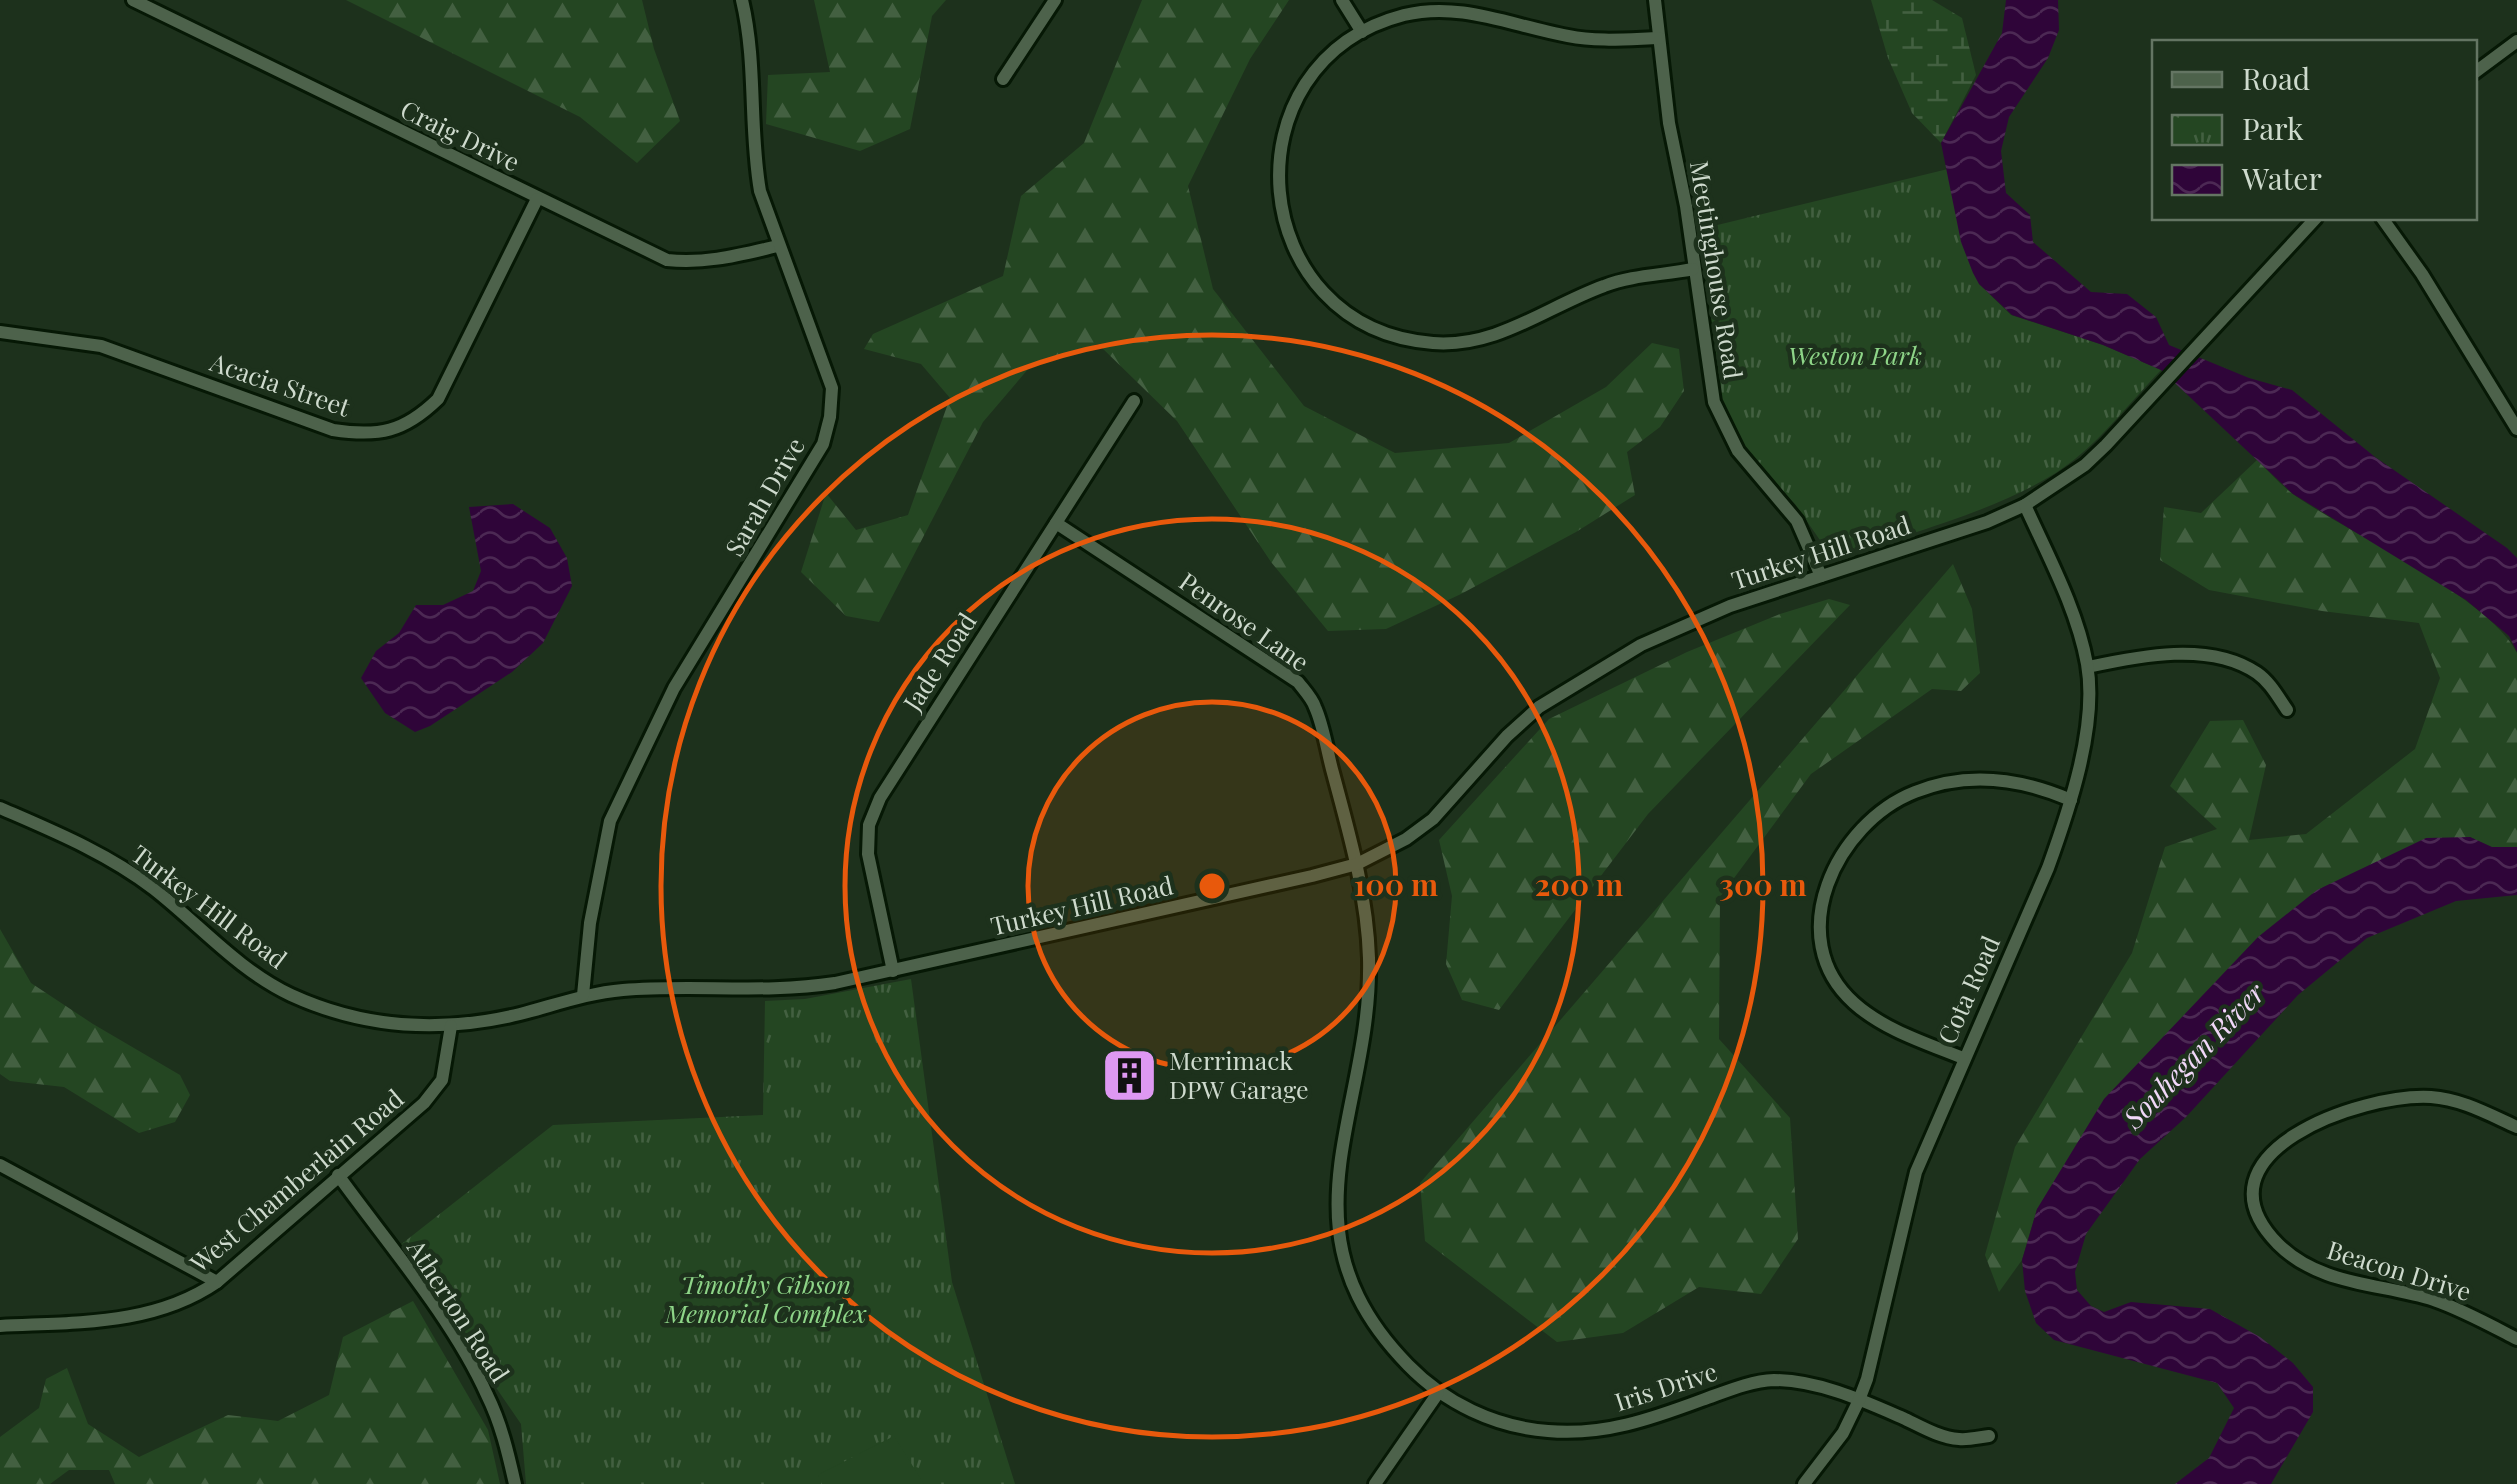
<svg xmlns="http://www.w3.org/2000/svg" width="2517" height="1484" font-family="'Playfair Display',serif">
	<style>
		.forest { fill: url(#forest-firs) }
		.wetland { fill: url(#wetland-marsh) }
		.park { fill: url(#park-tufts) }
		.pitch { fill: #244622 }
		.water { fill: url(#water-waves) }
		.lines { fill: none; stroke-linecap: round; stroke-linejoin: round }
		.minor-casing { stroke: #061805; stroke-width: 18 }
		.minor { stroke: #4d624b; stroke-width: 12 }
		.ring { fill: none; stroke: #e8590c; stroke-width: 5 }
		.labels { text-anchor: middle; stroke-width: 9; stroke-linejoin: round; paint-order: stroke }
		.street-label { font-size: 25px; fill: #cedacd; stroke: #1d311c }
		.park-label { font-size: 25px; font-style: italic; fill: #8ed588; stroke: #1d311c }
		.poi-label { font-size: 25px; fill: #cedacd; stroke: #1d311c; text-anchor: start }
		.water-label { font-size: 28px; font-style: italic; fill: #f1d8f8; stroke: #1d311c }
		.centre { fill: #e8590c; stroke: #1d311c; stroke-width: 5 }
		.ring-label { font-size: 30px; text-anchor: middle; font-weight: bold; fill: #e8590c; stroke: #1d311c; stroke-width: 9; stroke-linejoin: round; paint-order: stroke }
	</style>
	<defs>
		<pattern id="forest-firs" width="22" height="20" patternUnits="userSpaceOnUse" patternTransform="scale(2.5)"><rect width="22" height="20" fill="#244622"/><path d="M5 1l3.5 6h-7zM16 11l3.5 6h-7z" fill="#436041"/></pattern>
		<pattern id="wetland-marsh" width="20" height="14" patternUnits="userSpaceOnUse" patternTransform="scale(2.5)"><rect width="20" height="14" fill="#244622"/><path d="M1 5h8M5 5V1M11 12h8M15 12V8" fill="none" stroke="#436041"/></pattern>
		<pattern id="park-tufts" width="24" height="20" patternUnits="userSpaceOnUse" patternTransform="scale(2.5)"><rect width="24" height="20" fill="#244622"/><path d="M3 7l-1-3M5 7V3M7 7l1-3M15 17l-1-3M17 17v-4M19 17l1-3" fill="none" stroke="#436041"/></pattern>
		<pattern id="water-waves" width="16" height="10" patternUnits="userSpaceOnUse" patternTransform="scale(2.5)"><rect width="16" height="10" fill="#2f0539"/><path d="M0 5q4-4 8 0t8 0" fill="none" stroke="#4c2954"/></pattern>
	</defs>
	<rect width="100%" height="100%" fill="#1d311c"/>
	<!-- forest -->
	<g class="forest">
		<polygon points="346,0 642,0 654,49 680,121 637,163 580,117"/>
		<polygon points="814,0 946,0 932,16 910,129 860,151 766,124 768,75 830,72"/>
		<polygon points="1142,0 1289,0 1250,59 1188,186 1213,289 1304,406 1395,453 1509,443 1606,387 1652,343 1679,349 1684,391 1660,427 1627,452 1635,495 1576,532 1461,594 1386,629 1328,631 1271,562 1177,421 1098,344 1029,368 983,422 879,622 846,616 801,572 826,493 856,530 908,515 950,398 921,364 864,349 873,334 1003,276 1021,196 1084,143"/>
		<path d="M2257,460C2270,472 2282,487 2297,497C2351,534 2490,598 2517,653V847H2491L2470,837L2037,1209L2022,1260L1999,1292L1985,1255L2015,1147L2132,953L2165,847L2217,829L2170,786L2210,721L2243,720L2266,765L2249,840L2306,834L2415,749L2440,678L2419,623L2322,611L2209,590L2160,560L2164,507L2201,513Z"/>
		<polygon points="1953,564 1972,609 1980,673 1961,691 1932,689 1811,774 1720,897 1719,1039 1790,1118 1798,1239 1761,1294 1699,1287 1623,1333 1557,1342 1425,1241 1420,1183"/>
		<polygon points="1829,599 1850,605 1648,814 1499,1010 1462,1000 1446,964 1452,896 1439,840 1549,719 1687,652 1780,614"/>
		<polygon points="0,929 31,983 93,1024 180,1075 190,1095 175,1122 139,1133 64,1087 10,1081 0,1074"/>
		<polygon points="413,1301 488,1430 500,1484 115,1484 109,1470 69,1470 50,1484 0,1484 0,1437 39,1408 46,1379 67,1368 88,1424 139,1457 228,1415 278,1421 329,1395 343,1337"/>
	</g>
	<!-- wetland -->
	<polygon class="wetland" points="1871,0 1932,0 1962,18 1976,75 1941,143 1912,113 1888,58"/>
	<!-- park -->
	<g class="park">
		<path d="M1948,169L1979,284L2011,315L2103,345L2161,370C2133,399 2106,434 2075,459C2016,507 1905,534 1833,559L1795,504L1744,449L1723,413L1713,374L1697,230Z"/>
		<polygon points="911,979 952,1282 1015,1484 526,1484 521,1424 399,1246 553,1125 763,1115 765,1001 805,999"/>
	</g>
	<!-- pitch -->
	<polygon class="pitch" points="894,1436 924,1484 822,1484 818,1475"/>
	<!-- water -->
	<g class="water">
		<polygon points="2006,0 2058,0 2059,30 2048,58 2009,117 2001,151 2006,193 2030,215 2033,242 2091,292 2127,294 2156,317 2169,345 2249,378 2292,390 2375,457 2507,548 2517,558 2517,652 2509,636 2466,600 2293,494 2161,370 2103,345 2012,315 1979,284 1973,273 1961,242 1941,143 2002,33"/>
		<polygon points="513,504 550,528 567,558 572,586 543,643 512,672 430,726 415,732 385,713 361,678 376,651 399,633 416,605 443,605 473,591 481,571 469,507"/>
		<polygon points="2470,837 2492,847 2517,847 2517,895 2456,901 2367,938 2298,995 2186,1117 2140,1159 2086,1234 2075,1272 2077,1290 2091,1306 2104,1312 2131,1302 2210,1309 2260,1337 2293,1363 2313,1387 2313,1412 2271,1484 2175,1484 2209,1458 2234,1408 2217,1383 2054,1340 2036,1323 2025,1291 2022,1260 2037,1209 2104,1099 2258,937 2317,890 2426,838"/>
	</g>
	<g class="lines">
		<defs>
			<g id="minor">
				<path d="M133,0L667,260C707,264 739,255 778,246"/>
				<polyline points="1342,0 1362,32"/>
				<polyline points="1655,0 1669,123 1686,206 1714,402 1738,451 1797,521 1821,576"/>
				<path d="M1659,38C1628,39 1598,42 1568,36C1512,26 1461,1 1404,15C1222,62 1245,329 1433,343C1497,348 1546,307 1604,286C1632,275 1664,275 1693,269"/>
				<polyline points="2474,73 2517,41"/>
				<polyline points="1003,79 1055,0"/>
				<polyline points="2382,218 2422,274 2517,429"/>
				<path d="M0,332L101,346L333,430C379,437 404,432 438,399L537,199"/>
				<path d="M1056,523L1298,682C1304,690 1312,698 1315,707C1324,727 1327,752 1333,773C1349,833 1367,894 1369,958C1373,1112 1274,1228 1408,1365C1445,1403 1495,1427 1548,1431C1603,1436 1651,1419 1702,1400C1725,1392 1749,1381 1774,1380C1818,1380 1864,1401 1903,1418C1920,1426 1940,1438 1959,1439C1969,1440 1980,1437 1989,1436"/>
				<path d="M2088,667C2139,656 2210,641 2257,673C2270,682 2278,697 2287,710"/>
				<path d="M0,808C53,831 107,853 154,889C200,925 238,970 291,995C365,1029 442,1033 520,1014C555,1005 587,993 623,990C694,984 764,994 835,983L1312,876L1357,864L1406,839L1433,819L1507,736L1539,707L1641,645L1730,606L1987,522L2025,505L2085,465L2106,445L2316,218"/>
				<polyline points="893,971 868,854 869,825 880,798 1134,401"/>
				<path d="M583,995L590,923L610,821L674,688L823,444L830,417L832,388L760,191C749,128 757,63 742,0"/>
				<path d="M1963,1058C1926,1043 1884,1030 1854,1003C1781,938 1836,823 1915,792C1967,771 2020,778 2071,800"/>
				<path d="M2517,1127C2490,1115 2462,1099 2431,1097C2362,1093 2188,1153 2278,1244C2320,1286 2380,1283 2434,1300C2463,1310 2490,1325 2517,1339"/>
				<polyline points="0,1165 217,1282"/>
				<path d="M338,1175C387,1243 453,1319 487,1395C501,1423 508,1453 515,1484"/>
				<path d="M0,1326C75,1322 153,1326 217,1282L424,1103L442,1080L451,1026"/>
				<polyline points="1375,1484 1438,1393"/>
				<path d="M1804,1484L1843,1433L1859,1400L1867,1379L1916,1172L2048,868C2069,810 2098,726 2087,664C2077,609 2048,556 2025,505"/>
			</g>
		</defs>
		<!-- minor casing -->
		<use href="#minor" class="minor-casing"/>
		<!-- minor -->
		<use href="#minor" class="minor"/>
	</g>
	<!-- distance rings -->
	<circle cx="1212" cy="886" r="184" fill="#e8590c" fill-opacity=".12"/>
	<g class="ring">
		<circle cx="1212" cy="886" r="184"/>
		<circle cx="1212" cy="886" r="367"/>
		<circle cx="1212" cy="886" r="551"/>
	</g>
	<!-- icons -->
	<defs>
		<symbol id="building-square" viewBox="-11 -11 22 22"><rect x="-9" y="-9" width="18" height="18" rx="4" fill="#de98f2" stroke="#1d311c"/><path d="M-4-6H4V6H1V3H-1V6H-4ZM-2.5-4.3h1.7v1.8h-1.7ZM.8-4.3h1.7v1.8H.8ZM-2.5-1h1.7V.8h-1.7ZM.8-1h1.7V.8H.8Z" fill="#111"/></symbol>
	</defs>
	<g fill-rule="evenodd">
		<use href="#building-square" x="1098" y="1044" width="63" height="63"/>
	</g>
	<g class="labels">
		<!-- street labels -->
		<g class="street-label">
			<text transform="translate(460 136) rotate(26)" y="9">Craig Drive</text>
			<text transform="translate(1716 270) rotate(81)" y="9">Meetinghouse Road</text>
			<text transform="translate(280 385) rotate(19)" y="9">Acacia Street</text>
			<text transform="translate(765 497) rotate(-60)" y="9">Sarah Drive</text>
			<text transform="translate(1821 553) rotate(-18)" y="9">Turkey Hill Road</text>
			<text transform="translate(1244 622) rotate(35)" y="9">Penrose Lane</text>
			<text transform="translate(940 662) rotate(-57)" y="9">Jade Road</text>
			<text transform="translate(1082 906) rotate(-13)" y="9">Turkey Hill Road</text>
			<text transform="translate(209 907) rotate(37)" y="9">Turkey Hill Road</text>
			<text transform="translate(1969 990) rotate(-66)" y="9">Cota Road</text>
			<text transform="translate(297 1181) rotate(-40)" y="9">West Chamberlain Road</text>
			<text transform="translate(2399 1271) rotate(17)" y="9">Beacon Drive</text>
			<text transform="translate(458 1311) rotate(57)" y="9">Atherton Road</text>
			<text transform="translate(1666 1387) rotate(-18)" y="9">Iris Drive</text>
		</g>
		<!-- park labels -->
		<g class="park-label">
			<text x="1855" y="365">Weston Park</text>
			<text x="766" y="1294">Timothy Gibson<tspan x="766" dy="29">Memorial Complex</tspan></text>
		</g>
		<!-- poi labels -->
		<g class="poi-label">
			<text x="1169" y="1070">Merrimack<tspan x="1169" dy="29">DPW Garage</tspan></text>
		</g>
		<!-- water labels -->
		<g class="water-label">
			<text transform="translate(2194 1056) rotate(-46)" y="10">Souhegan River</text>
		</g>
	</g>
	<circle cx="1212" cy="886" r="15" class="centre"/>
	<g class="ring-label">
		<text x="1396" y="896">100 m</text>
		<text x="1579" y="896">200 m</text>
		<text x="1763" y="896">300 m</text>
	</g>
	<!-- legend -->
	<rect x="2152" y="40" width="325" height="180" fill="#1d311c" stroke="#647563" stroke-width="2.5"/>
	<rect x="2172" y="72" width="50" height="15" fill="#4d624b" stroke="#647563" stroke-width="2.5"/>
	<text x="2242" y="90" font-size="30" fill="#cedacd">Road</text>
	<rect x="2172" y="115" width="50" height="30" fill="url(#park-tufts)" stroke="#647563" stroke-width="2.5"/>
	<text x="2242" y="140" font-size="30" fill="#cedacd">Park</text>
	<rect x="2172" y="165" width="50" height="30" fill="url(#water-waves)" stroke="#647563" stroke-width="2.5"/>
	<text x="2242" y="190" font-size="30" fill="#cedacd">Water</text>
</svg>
